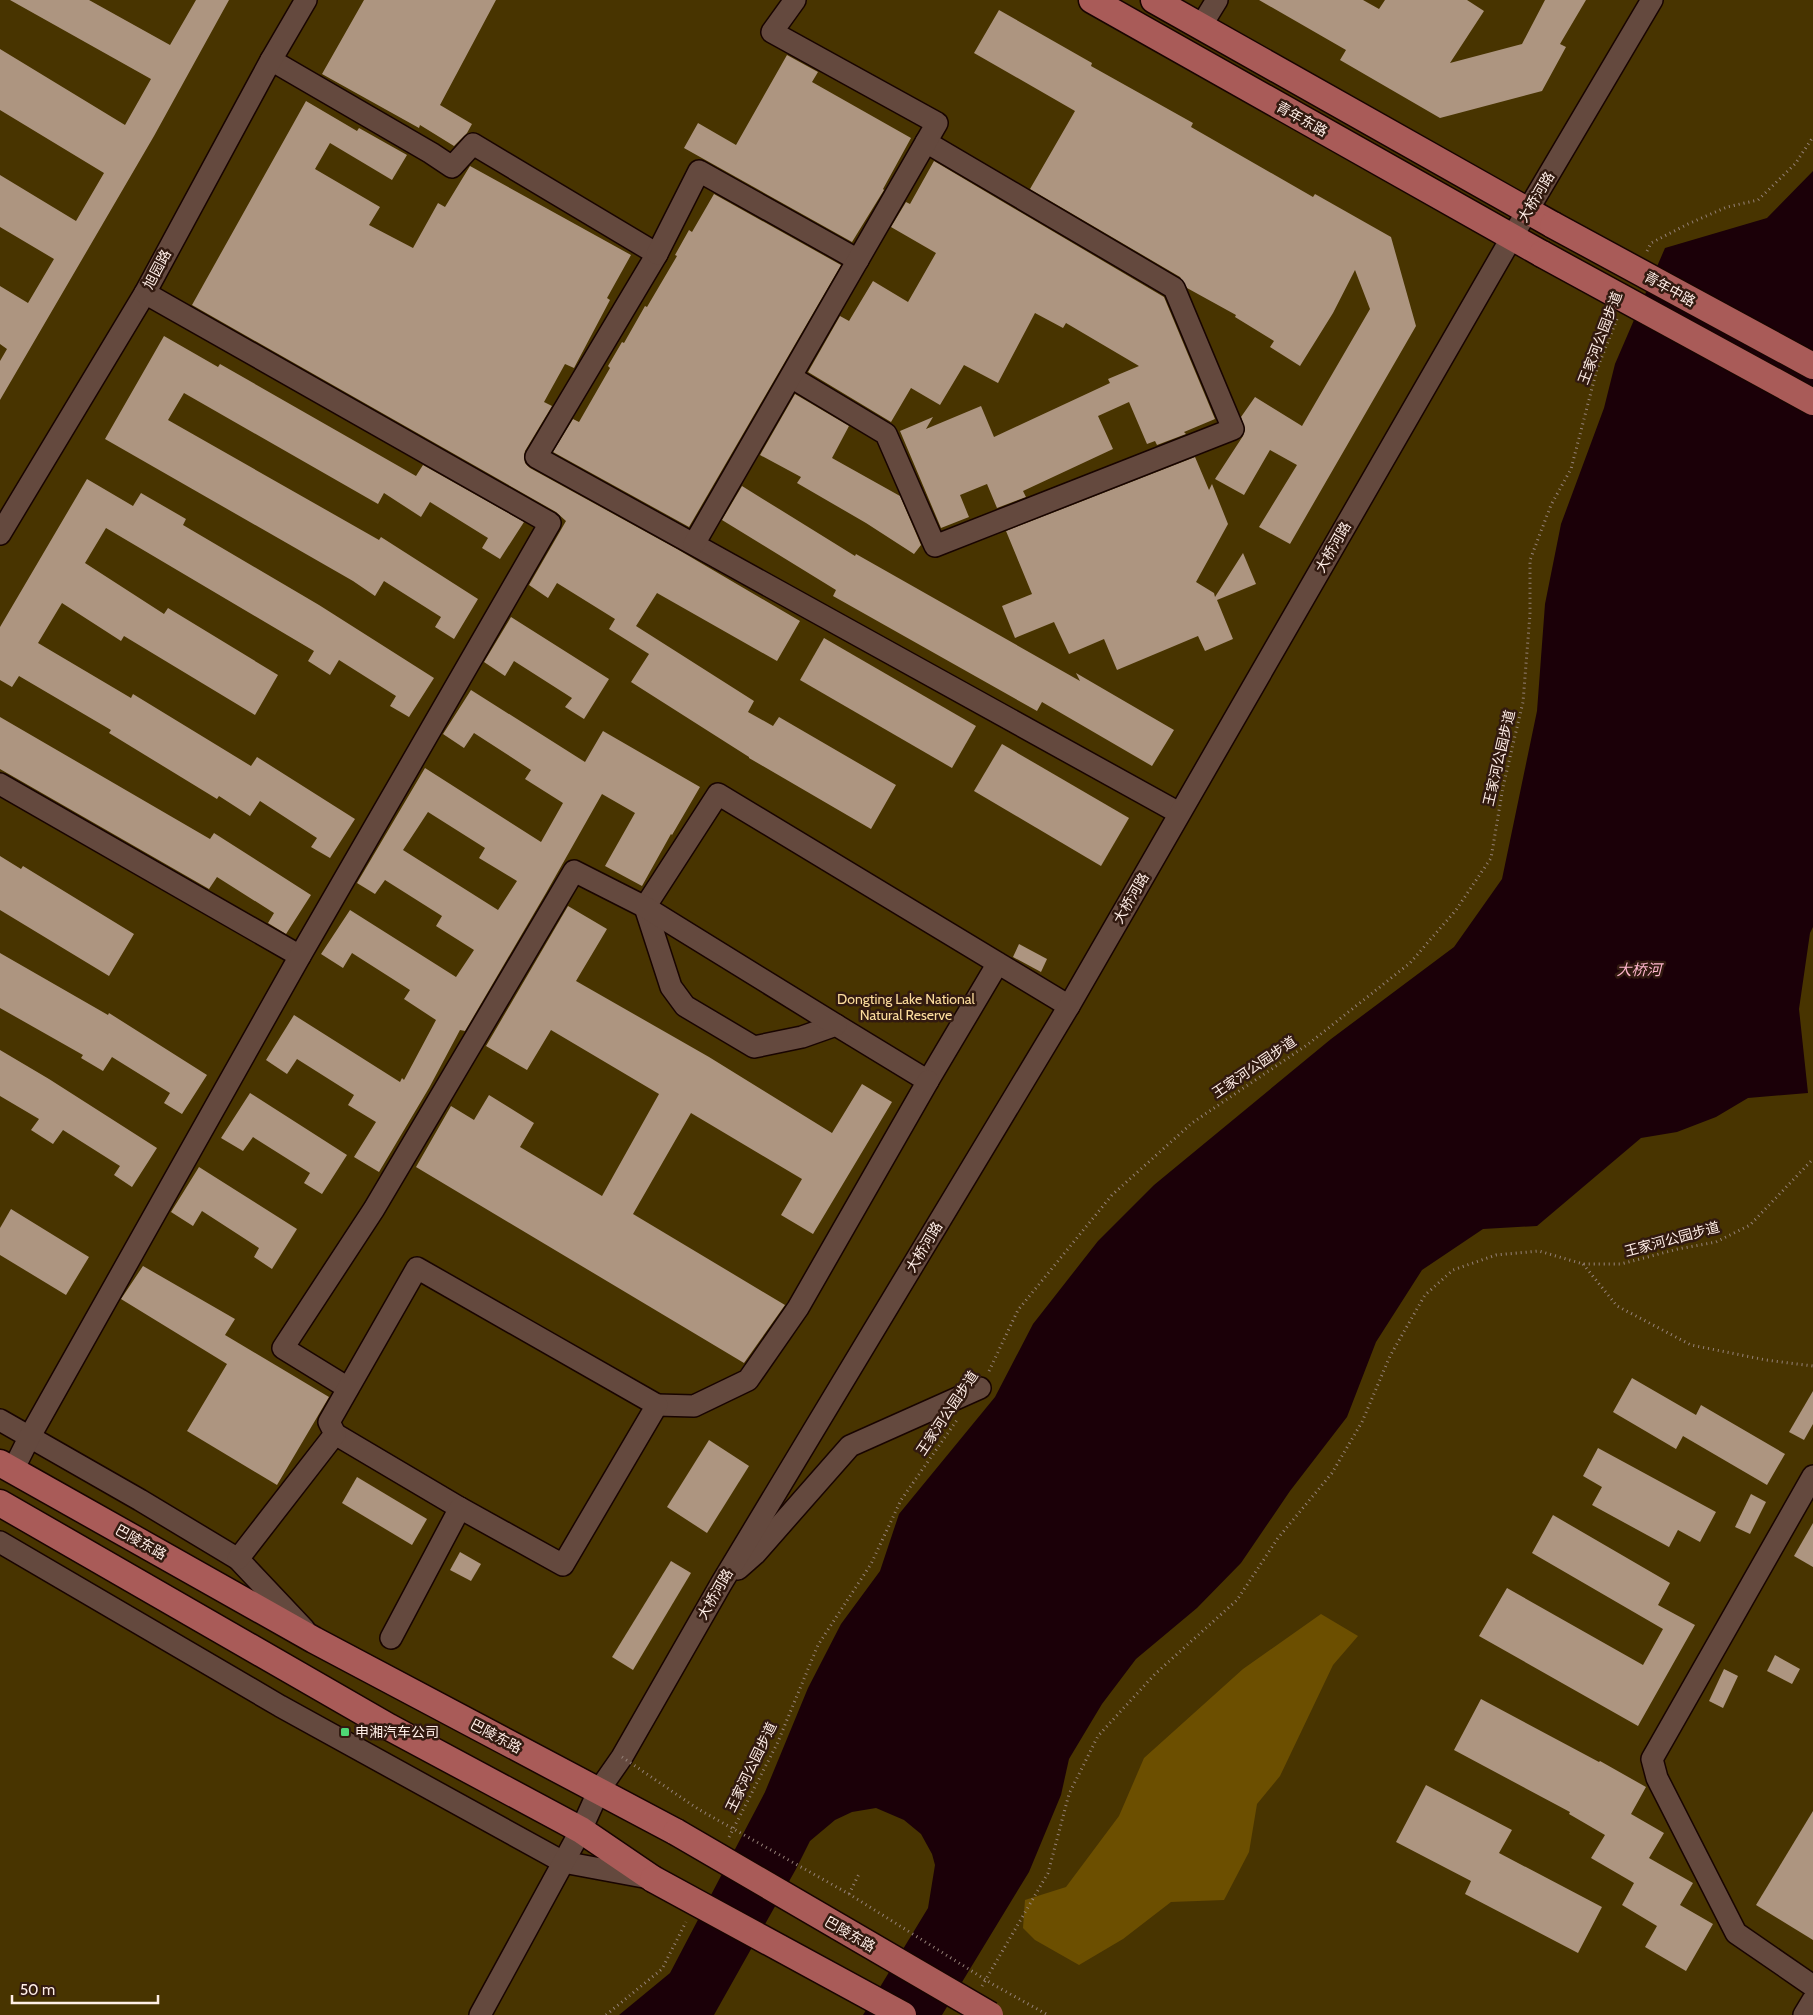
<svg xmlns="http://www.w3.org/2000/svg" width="1813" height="2015" font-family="Cabin,'Noto Sans SC',sans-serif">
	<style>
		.green { fill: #483400 }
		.forest { fill: #6c4f00 }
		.water { fill: #1b0008 }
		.building { fill: #ad9580; fill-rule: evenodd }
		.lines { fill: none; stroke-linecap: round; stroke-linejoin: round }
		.minor-casing { stroke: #180400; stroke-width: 24 }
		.major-casing { stroke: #180400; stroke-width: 29 }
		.path { stroke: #968279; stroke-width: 3; stroke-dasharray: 1 4; stroke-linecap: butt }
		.minor { stroke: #64493e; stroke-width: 21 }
		.major { stroke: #a95b58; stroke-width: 26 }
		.major-bridge-casing { stroke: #180400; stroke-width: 29; stroke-linecap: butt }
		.path-bridge { stroke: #968279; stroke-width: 3; stroke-dasharray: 1 4; stroke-linecap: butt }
		.major-bridge { stroke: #a95b58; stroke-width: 26 }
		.poi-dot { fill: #4ed675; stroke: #321a10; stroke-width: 2 }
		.labels { text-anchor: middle; stroke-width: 5; stroke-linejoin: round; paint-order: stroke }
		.street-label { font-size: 14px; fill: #ffeee7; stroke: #321a10 }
		.park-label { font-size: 14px; fill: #fcdd9d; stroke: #321a10 }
		.poi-label { font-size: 14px; fill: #ffeee7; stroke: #321a10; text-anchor: start }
		.water-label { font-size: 15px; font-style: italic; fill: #fdb5cb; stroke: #321a10 }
	</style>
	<rect width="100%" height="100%" fill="#321a10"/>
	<!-- green -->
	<rect class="green" x="0" y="0" width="1813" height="2015"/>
	<!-- forest -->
	<polygon class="forest" points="1321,1614 1358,1636 1333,1665 1280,1776 1257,1804 1249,1852 1224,1900 1171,1902 1123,1939 1079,1965 1035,1940 1023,1928 1025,1900 1066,1887 1119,1816 1144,1758 1243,1669"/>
	<!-- water -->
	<polygon class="water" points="1813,171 1813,927 1810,933 1799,1009 1808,1093 1748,1098 1716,1117 1677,1132 1641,1138 1537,1226 1483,1229 1422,1270 1376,1342 1347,1417 1290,1491 1241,1563 1197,1608 1136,1659 1102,1704 1069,1759 1061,1795 1029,1872 942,2015 863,2015 928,1908 935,1865 932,1854 921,1834 904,1820 876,1808 852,1812 835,1820 810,1841 796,1869 714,2015 619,2015 670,1973 765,1792 808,1688 841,1624 880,1571 899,1514 995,1397 1033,1324 1098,1241 1154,1185 1331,1039 1454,947 1502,879 1537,711 1545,604 1561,524 1604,408 1615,364 1665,248 1767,218"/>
	<!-- building -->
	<g class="building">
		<polygon points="10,0 89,0 170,45 196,0 229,0 154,136 0,400 0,361 7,349 0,344 0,286 28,303 54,259 0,227 0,175 76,221 104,173 0,110 0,49 125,125 151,79"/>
		<polygon points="364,0 496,0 440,105 472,124 467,133 454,146 420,125 419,128 322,74"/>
		<polygon points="1259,0 1363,0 1379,9 1385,0 1467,0 1484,11 1450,63 1522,44 1545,0 1586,0 1560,44 1566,47 1542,91 1440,118 1340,60 1346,50"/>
		<polygon points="999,10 1092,63 1091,66 1193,123 1191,127 1313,197 1315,194 1391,237 1416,326 1290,544 1259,527 1297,465 1270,450 1244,495 1215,479 1243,436 1245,430 1241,417 1255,397 1302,426 1370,309 1355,270 1333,313 1300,366 1270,347 1274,341 1235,317 1236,315 1187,288 1180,277 1030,189 1075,111 974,53"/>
		<polygon points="787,55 818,72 812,82 911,138 883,189 884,190 852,242 684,148 698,123 736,145"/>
		<polygon points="306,101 357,131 359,128 407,155 392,180 330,143 315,169 380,207 369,225 413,248 438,203 445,207 470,166 631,255 607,298 610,300 574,368 565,364 544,402 552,406 525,451 524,456 525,463 530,468 677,549 800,621 777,661 657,593 636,626 754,701 748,712 773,726 779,717 896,785 871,829 749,758 749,757 631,682 649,654 609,629 615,619 557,583 548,598 529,585 566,521 556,512 192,305"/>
		<polygon points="934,161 1164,297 1215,419 1184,432 1186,434 1157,445 1155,441 1147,444 1129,402 1098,416 1113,449 1023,491 1026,497 997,508 987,484 960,495 969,517 941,528 900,431 933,417 926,429 981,406 994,437 1110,383 1108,379 1139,366 1066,323 1063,328 1035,313 998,383 964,365 940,405 911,388 891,422 808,372 840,316 849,321 873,281 908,302 936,253 891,227 906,202 910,204"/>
		<polygon points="714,194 841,265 689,527 553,452 573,419 579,422 610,368 608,366 622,342 624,343 645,306 647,307 677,256 675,255 689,230 692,232"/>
		<polygon points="164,336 218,367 220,364 416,476 423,465 524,522 500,559 482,548 488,538 430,502 421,517 384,493 378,504 184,393 168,420 379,540 381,537 478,599 454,639 435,627 441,617 384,581 375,596 353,581 105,439"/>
		<polygon points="795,394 849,426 832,458 900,496 921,545 914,554 866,523 797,483 801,477 760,455"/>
		<polygon points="1195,457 1209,490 1212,484 1228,524 1196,582 1214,593 1215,597 1243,553 1256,584 1217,600 1233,639 1205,651 1198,636 1117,670 1104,639 1069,654 1054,622 1015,638 1002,606 1032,594 1006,531"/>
		<polygon points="87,479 133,506 141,493 186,519 183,525 319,605 434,678 409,717 390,706 396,696 339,660 330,675 308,661 314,651 106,528 85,563 164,614 168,608 278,675 255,715 124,636 121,641 62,603 38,643 131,698 133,694 251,766 257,757 355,819 330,858 311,847 317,838 260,801 250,816 219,796 217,799 109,733 111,730 19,676 12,687 0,680 0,627"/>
		<polygon points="742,486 855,556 856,554 1080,681 1076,673 1174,730 1152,766 1042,702 1037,711 833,596 836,590 722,520"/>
		<polygon points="511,617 609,679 584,719 565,707 572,698 514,661 505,676 484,662"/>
		<polygon points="824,638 976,726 952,768 800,680"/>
		<path d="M471,690L585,762L603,731L700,787L672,835L671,834L642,886L605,866L635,813L602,794L546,893L465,1031L460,1030L429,1088L379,1172L354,1157L376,1122L348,1105L354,1095L297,1059L287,1074L266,1060L294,1015L400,1082L402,1078L404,1080L436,1020L404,999L410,990L352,953L343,968L321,954L350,910L456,977L474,950L436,926L442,916L385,880L375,894L357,883L425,768L541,842L563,803L525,779L531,770L474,733L464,748L443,734ZM428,812L485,848L479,858L517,881L498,910L403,850Z"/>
		<polygon points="0,717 210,839 214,833 311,895 286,934 268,923 274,913 217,877 209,889 0,769"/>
		<polygon points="1002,744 1129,818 1101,866 974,791"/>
		<polygon points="0,856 21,869 23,866 134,934 109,976 0,910"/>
		<polygon points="568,906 607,929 576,981 709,1057 832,1133 862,1084 892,1102 813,1234 781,1215 802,1179 691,1113 633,1214 785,1305 744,1363 416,1167 451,1106 474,1120 489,1095 534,1123 520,1147 602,1196 659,1094 551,1030 527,1070 486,1046"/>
		<polygon points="1019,944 1047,959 1041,972 1013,957"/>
		<polygon points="0,953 108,1015 109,1013 207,1075 182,1114 164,1103 170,1093 112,1057 103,1071 81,1058 83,1055 0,1008"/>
		<polygon points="0,1050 49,1079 157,1148 132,1187 114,1175 120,1166 63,1130 53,1144 31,1130 39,1119 0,1096"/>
		<polygon points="250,1093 347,1155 322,1194 304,1183 310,1173 253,1137 243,1151 221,1138"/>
		<polygon points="199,1167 297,1229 272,1269 254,1257 259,1248 202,1211 193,1226 171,1212"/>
		<polygon points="11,1209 89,1257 66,1295 0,1255 0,1228"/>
		<polygon points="143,1266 235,1319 225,1335 329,1397 277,1485 187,1431 227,1364 121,1299"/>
		<polygon points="1632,1378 1696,1415 1701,1405 1785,1454 1767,1485 1683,1436 1676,1449 1613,1412"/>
		<polygon points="1813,1391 1813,1424 1804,1440 1789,1432"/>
		<polygon points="709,1440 749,1466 707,1533 667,1507"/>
		<polygon points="1598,1448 1716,1512 1700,1542 1678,1530 1669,1547 1592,1505 1602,1487 1583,1476"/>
		<polygon points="357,1477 427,1519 412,1545 342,1503"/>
		<polygon points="1751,1494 1766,1502 1750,1534 1735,1527"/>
		<polygon points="1553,1515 1670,1583 1658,1605 1695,1625 1638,1726 1479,1636 1507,1588 1643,1665 1663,1629 1532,1553"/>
		<polygon points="1813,1523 1813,1567 1794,1556"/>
		<polygon points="460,1552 481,1564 471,1581 450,1570"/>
		<polygon points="671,1561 691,1573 633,1670 612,1657"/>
		<polygon points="1775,1655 1800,1669 1792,1684 1767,1671"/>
		<polygon points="1724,1669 1738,1676 1723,1708 1709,1701"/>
		<polygon points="1481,1699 1599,1762 1600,1761 1646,1787 1631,1814 1664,1833 1649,1858 1693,1883 1680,1905 1713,1924 1686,1971 1645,1947 1657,1926 1622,1905 1634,1883 1591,1858 1605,1835 1569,1814 1570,1812 1454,1750"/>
		<polygon points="1426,1785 1512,1830 1499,1853 1602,1907 1578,1953 1465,1894 1471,1881 1396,1842"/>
		<polygon points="1813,1811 1813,1940 1756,1905"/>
	</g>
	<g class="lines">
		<defs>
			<g id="minor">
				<polyline points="1201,26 1217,0"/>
				<polyline points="271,60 431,153 452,167 473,144 657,254 536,457 1179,813"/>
				<polyline points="657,254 699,171 858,260"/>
				<polyline points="791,377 886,434 935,546 1233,429 1174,288 926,142"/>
				<polyline points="0,534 145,293 271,60 306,0"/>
				<polyline points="694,544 937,123 772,32 795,0"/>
				<polyline points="0,784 300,956"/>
				<polyline points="998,963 928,1081 836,1025 802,1037 754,1047 685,1006 671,987 645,907 718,794 1069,1006"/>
				<polyline points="348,1388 283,1348 374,1209 574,871 645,907 836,1025"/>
				<polyline points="657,1405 694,1406 748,1380 798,1308 928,1081"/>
				<polyline points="0,1420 140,1500 238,1559 304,1629"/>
				<polyline points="335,1434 460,1508"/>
				<polyline points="13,1470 30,1436 300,956 550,523 145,293"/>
				<polyline points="1813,1476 1652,1759 1657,1778 1736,1933 1813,1986"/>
				<polyline points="0,1542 280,1706 563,1862 649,1878"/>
				<polyline points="238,1559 335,1434 329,1422 417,1268 657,1405 563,1565 460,1508 391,1638"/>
				<polyline points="738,1569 755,1554 850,1446 980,1388"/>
				<polyline points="480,2015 581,1830 599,1790 622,1757 721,1584 1069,1006 1512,237 1652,0"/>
				<polyline points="1804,2015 1813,2000"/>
			</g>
			<g id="major">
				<polyline points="1092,0 1542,254"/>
				<polyline points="1154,0 1553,225"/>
				<polyline points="0,1463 314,1640 676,1832"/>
				<polyline points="0,1503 389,1727 581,1830 653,1879"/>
			</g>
		</defs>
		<!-- minor casing -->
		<use href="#minor" class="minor-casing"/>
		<!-- major casing -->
		<use href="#major" class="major-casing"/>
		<!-- path -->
		<g class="path">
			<polyline points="1647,251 1651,243 1688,224 1727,207 1758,200 1795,164 1813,137"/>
			<polyline points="1583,1264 1617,1306 1691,1345 1766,1360 1813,1366"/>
			<polyline points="989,1371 1018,1310 1112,1195 1192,1123 1307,1045 1410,963 1456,910 1491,858 1503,787 1523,702 1530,614 1530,560 1551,505 1571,469 1597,369 1617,319"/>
			<polyline points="729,1837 777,1744 818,1645 871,1564 901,1500 957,1420"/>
			<polyline points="849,1894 860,1872"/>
			<polyline points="982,1986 1048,1873 1069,1794 1098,1736 1155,1674 1237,1600 1278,1538 1332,1473 1362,1422 1390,1356 1425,1295 1453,1270 1496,1255 1539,1251 1583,1264 1621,1264 1678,1249 1716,1242 1750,1225 1813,1159"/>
			<polyline points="606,2015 662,1969 686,1922"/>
		</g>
		<!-- minor -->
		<use href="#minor" class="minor"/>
		<!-- major -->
		<use href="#major" class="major"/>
		<defs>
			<g id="major-bridge">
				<polyline points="1553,225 1813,366"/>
				<polyline points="1542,254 1813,402"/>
				<polyline points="676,1832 990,2015"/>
				<polyline points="653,1879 903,2015"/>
			</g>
		</defs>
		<!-- major-bridge casing -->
		<use href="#major-bridge" class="major-bridge-casing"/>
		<!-- path-bridge -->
		<polyline class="path-bridge" points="622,1757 698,1809 849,1894 994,1985 1048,2015"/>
		<!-- major-bridge -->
		<use href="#major-bridge" class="major-bridge"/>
	</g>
	<!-- markers -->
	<rect class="poi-dot" x="340" y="1727" width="10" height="10" rx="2.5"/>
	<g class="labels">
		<!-- street labels -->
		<g class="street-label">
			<text transform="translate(1302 119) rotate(29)" y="5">青年东路</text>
			<text transform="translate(1536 197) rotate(-59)" y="5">大桥河路</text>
			<text transform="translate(157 269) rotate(-62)" y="5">旭园路</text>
			<text transform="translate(1670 289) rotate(29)" y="5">青年中路</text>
			<text transform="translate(1600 338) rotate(-69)" y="5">王家河公园步道</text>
			<text transform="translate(1333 547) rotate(-60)" y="5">大桥河路</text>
			<text transform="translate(1499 758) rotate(-77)" y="5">王家河公园步道</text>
			<text transform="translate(1131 898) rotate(-60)" y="5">大桥河路</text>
			<text transform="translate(1254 1067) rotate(-34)" y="5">王家河公园步道</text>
			<text transform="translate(1672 1239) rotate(-15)" y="5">王家河公园步道</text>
			<text transform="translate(924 1247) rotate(-59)" y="5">大桥河路</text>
			<text transform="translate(947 1413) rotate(-56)" y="5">王家河公园步道</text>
			<text transform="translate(141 1542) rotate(29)" y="5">巴陵东路</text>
			<text transform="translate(715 1594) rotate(-60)" y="5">大桥河路</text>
			<text transform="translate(496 1736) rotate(28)" y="5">巴陵东路</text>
			<text transform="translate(751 1767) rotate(-64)" y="5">王家河公园步道</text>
			<text transform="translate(850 1934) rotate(30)" y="5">巴陵东路</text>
		</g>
		<!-- park labels -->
		<g class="park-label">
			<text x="906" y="1004">Dongting Lake National<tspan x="906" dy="16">Natural Reserve</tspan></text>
		</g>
		<!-- poi labels -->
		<g class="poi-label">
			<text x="355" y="1737">申湘汽车公司</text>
		</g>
		<!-- water labels -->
		<g class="water-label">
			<text x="1639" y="975">大桥河</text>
		</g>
	</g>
	<!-- scale -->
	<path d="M12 1995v8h146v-8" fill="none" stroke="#ffeee7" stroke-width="2.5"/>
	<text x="20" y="1995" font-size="15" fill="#ffeee7" stroke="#321a10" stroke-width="4" paint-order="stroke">50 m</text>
</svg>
